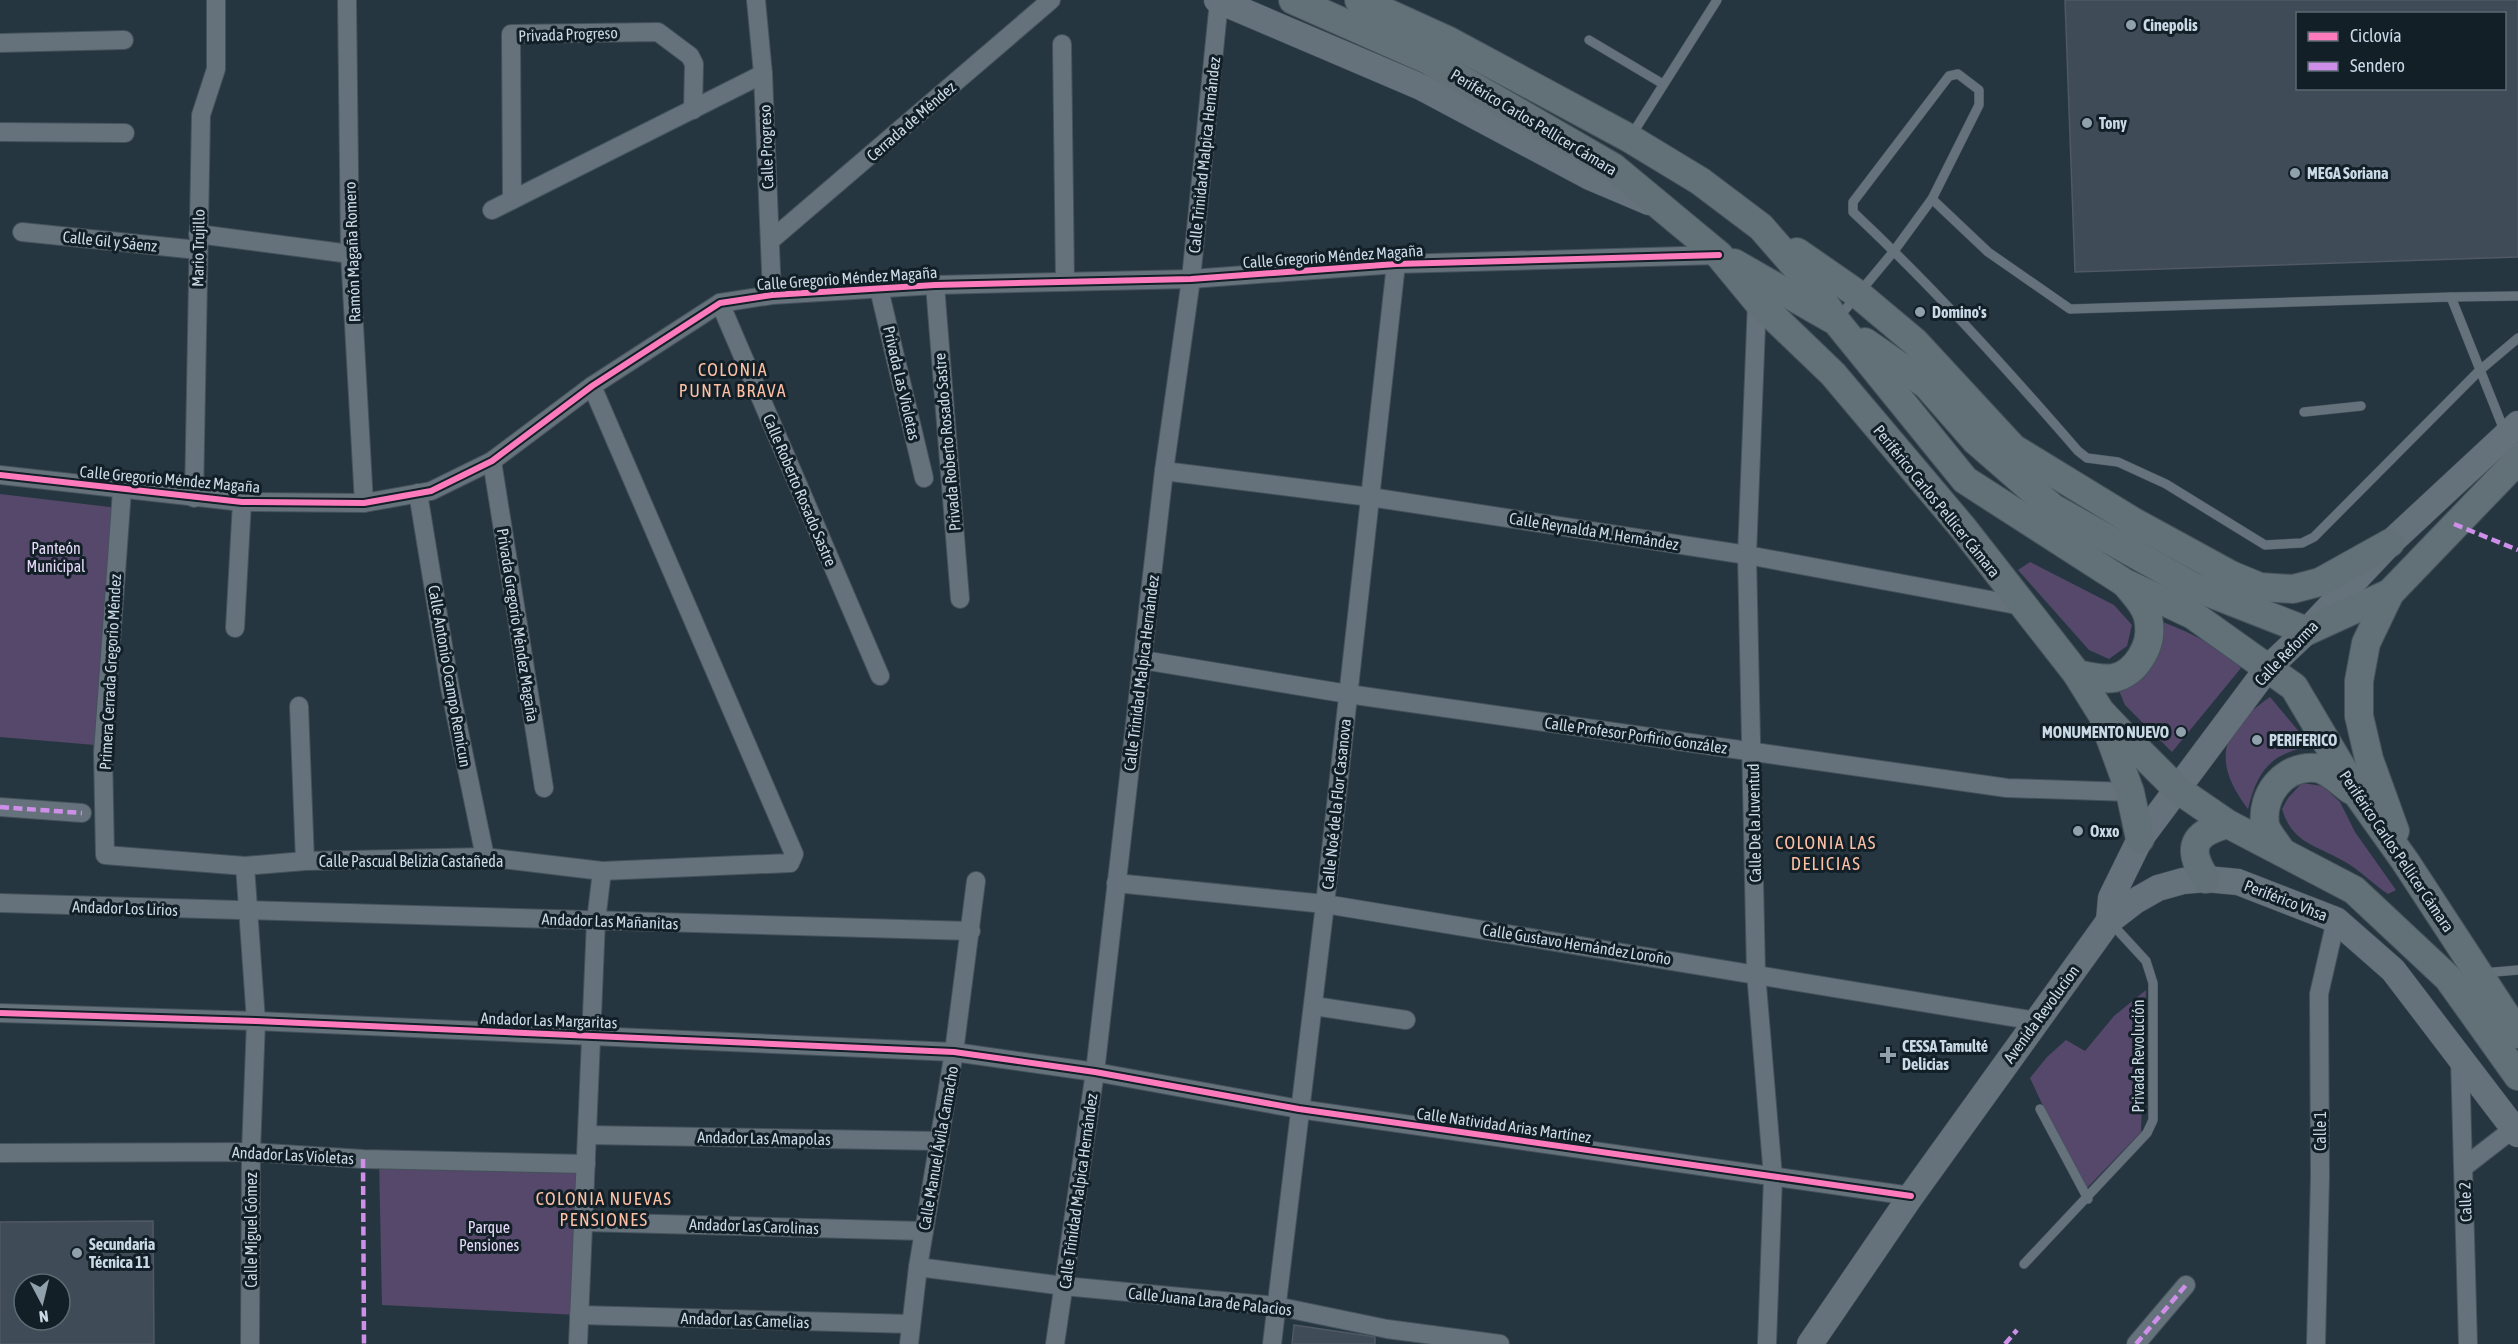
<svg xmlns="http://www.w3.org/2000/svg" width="2518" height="1344" font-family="'Asap Condensed',sans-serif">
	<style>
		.green { fill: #55486b }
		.building { fill: #404b58; stroke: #4f5863; stroke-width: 1.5; fill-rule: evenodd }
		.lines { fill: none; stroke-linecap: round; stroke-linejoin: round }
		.lane-casing { stroke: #44525b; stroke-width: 10 }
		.street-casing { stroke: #44525b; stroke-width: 20 }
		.secondary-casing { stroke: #44525b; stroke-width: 27 }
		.primary-casing { stroke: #44525b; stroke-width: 30 }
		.lane { stroke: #66727b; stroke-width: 9 }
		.street { stroke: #66727b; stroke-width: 18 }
		.secondary { stroke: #66727b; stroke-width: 26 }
		.primary { stroke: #627077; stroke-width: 28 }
		.quiet { stroke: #ce8fe9; stroke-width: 4.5; stroke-dasharray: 9 4.5; stroke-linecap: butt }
		.cycleway-casing { stroke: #121f27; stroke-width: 10 }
		.cycleway { stroke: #fd7abc; stroke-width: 6 }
		.poi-dot { fill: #90a1ac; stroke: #121f27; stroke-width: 2 }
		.labels { text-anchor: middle; stroke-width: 6; stroke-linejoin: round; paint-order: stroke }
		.poi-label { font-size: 16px; font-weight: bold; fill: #c9dae6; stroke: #121f27; text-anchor: start }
		.street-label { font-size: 16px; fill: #c9dae6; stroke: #121f27 }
		.park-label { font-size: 16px; fill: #e6daf9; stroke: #121f27 }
		.neighbourhood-label { font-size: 18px; letter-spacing: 1.5px; fill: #fdc0a4; stroke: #121f27 }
	</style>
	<rect width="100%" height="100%" fill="#263640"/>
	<!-- green -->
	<g class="green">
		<polygon points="0,494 118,508 95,745 0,737"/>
		<polygon points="2030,562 2114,605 2132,625 2127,646 2109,659 2089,650 2018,570"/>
		<path d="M2160,621C2184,630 2225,648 2241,668L2172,752L2125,705L2117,686Z"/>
		<path d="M2270,697L2311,746C2271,754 2258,769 2248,809C2211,760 2221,731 2270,697Z"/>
		<path d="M2302,783L2323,786L2340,802L2355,832L2396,890L2388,894C2373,884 2362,872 2347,863C2318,845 2293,845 2282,809L2288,798Z"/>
		<polygon points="2146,990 2141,1132 2086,1189 2056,1134 2030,1078 2047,1057 2066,1040 2085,1051 2114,1016"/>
		<polygon points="379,1159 586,1164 579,1315 382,1305"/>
	</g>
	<!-- building -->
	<g class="building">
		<path d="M2065,0H2518V257L2075,272ZM2298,14H2504V88H2298Z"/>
		<path d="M153,1221L154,1344H0V1222ZM24,1284H60V1320H24Z"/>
		<polygon points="1294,1325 1375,1337 1375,1344 1292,1344"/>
	</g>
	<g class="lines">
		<defs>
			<g id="lane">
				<polyline points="1589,40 1663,84"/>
				<polyline points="1631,136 1717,0"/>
				<polyline points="1932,199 1988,252 2070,309 2451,297 2506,435 2518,450"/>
				<polyline points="2451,297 2518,296"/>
				<path d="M1839,317L1894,251L1932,199L1979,105V90L1958,74L1949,76L1853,202V212C1934,288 2005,367 2078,451L2087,458L2118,462L2166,484L2265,545L2302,543L2314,537L2479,371L2518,338"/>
				<polyline points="2304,412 2361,406"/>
				<polyline points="2483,973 2518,970"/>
				<polyline points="2040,1109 2088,1199"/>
				<polyline points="2024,1264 2147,1133 2153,1120 2153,983 2146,961 2111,923"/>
			</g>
			<g id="street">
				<polyline points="347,0 350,254 364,503"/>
				<polyline points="756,0 763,74 772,295"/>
				<polyline points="0,43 124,40"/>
				<polyline points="1062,44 1065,282"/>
				<polyline points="0,132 125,133"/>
				<polyline points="512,200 511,34 658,32 690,56 694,64 693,110"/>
				<polyline points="492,210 763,74"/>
				<polyline points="22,232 198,250"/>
				<polyline points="198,234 350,254"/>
				<polyline points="770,241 1051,0"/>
				<polyline points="935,285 960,599"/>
				<polyline points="879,289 924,478"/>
				<polyline points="1757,301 1747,555 1756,973 1773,1177 1767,1344"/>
				<polyline points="720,303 880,676"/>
				<polyline points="492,461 544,788"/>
				<polyline points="1164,471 1370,497 1747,555 2022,606"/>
				<polyline points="0,475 242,502 364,503 431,491 492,461 592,386 720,303 772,295 935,285 1191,279 1396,264 1719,255"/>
				<polyline points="122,490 103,752 105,855 245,866 305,861 485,857 602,871 790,863 794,854 592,386"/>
				<polyline points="418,493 450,688 485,857"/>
				<polyline points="194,498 201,115 216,69 216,0"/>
				<polyline points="235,628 242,502"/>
				<polyline points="1143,660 1348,694 2007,788 2130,792"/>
				<polyline points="299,706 305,861"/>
				<polyline points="0,807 82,813"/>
				<polyline points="245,866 256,1021 251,1152 250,1344"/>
				<polyline points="1116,883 1325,904 2036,1021"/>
				<polyline points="0,903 971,931"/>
				<polyline points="1314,1006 1406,1020"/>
				<polyline points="0,1013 256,1021 954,1052 1095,1072 1299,1109 1911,1196"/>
				<polyline points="2460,1059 2468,1344"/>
				<polyline points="587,1135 940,1141"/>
				<polyline points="0,1153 251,1152 363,1159 586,1164"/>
				<polyline points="2464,1167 2513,1129"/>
				<polyline points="584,1222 924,1231"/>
				<polyline points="918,1267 1064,1286 1276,1306 1387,1329 1500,1344"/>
				<polyline points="579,1315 911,1324"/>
				<polyline points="578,1344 596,921 602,871"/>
				<polyline points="909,1344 918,1267 954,1052 976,881"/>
				<polyline points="1055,1344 1095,1072 1164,471 1191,279 1219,1"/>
				<polyline points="1272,1344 1325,904 1396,264"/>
				<polyline points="2136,1344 2186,1285"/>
				<polyline points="2316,1344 2320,1176 2319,994 2336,920"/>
			</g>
			<g id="secondary">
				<polyline points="1217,0 1421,87 1590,177 1649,202"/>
				<polyline points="2109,921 2111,898 2140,839 2267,669 2307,631 2390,543 2518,424"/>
				<polyline points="1810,1344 1911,1196 2109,921 2135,901 2158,888 2183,881 2206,879 2238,882 2336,920 2393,970 2518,1134"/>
			</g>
			<g id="primary">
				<polyline points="1293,0 1428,60 1613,167 1719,255 1757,301 1833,374 1963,528 2077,674 2100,711 2119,731 2177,789 2228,824 2354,890 2448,978 2518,1076"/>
				<polyline points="1359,0 1449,41 1629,138 1700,181 1761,227 1816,290 1836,321 1965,480 2125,583 2193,615 2294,687 2358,795 2405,861 2518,1034"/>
				<polyline points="1797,252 1859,295 1915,342 2013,448 2134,522 2231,575 2260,587 2293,589 2320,582 2390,543"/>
				<polyline points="1734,263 1832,319"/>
				<polyline points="1865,342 1927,385 1976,441 2053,508 2192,586 2307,631 2390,593"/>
				<path d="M2077,674C2087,676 2103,680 2114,678C2136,673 2152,646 2149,624C2148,608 2136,596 2126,584"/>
				<polyline points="2104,721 2130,792 2140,839"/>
				<polyline points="2395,831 2369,759 2359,716 2359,681 2366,643 2390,593 2518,460"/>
				<path d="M2282,852C2277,844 2267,833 2265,825C2261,794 2284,765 2316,768C2329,770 2341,783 2351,790"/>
				<path d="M2206,879C2185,847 2194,833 2228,824"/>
			</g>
		</defs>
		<!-- lane casing -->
		<use href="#lane" class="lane-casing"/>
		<!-- street casing -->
		<use href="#street" class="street-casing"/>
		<!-- secondary casing -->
		<use href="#secondary" class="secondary-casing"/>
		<!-- primary casing -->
		<use href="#primary" class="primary-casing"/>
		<!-- lane -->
		<use href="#lane" class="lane"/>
		<!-- street -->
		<use href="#street" class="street"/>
		<!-- secondary -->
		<use href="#secondary" class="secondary"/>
		<!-- primary -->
		<use href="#primary" class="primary"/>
		<!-- quiet -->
		<g class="quiet">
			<polyline points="2454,524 2518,550"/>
			<polyline points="0,807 82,813"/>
			<polyline points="363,1159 364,1344"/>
			<polyline points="2005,1344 2017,1330"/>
			<polyline points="2136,1344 2186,1285"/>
		</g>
		<defs>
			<g id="cycleway">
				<polyline points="0,475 242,502 364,503 431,491 492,461 592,386 720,303 772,295 935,285 1191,279 1396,264 1719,255"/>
				<polyline points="0,1013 256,1021 954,1052 1095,1072 1299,1109 1911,1196"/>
			</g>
		</defs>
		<!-- cycleway casing -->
		<use href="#cycleway" class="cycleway-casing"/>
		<!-- cycleway -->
		<use href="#cycleway" class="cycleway"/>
	</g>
	<!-- markers -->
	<g class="poi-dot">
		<circle cx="2131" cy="25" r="6"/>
		<circle cx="2087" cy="123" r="6"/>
		<circle cx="2295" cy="173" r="6"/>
		<circle cx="1920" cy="312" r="6"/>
		<circle cx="2181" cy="732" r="6"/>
		<circle cx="2257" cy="740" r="6"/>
		<circle cx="2078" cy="831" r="6"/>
		<path d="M1885 1046h6v6h6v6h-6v6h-6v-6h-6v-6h6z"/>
		<circle cx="77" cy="1253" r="6"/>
	</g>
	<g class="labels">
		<!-- poi labels -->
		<g class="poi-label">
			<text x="2143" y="31">Cinepolis</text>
			<text x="2099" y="129">Tony</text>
			<text x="2307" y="179">MEGA Soriana</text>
			<text x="1932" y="318">Domino's</text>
			<text x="2169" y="738" text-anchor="end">MONUMENTO NUEVO</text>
			<text x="2269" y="746">PERIFERICO</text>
			<text x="2090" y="837">Oxxo</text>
			<text x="1902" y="1052">CESSA Tamulté<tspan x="1902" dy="18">Delicias</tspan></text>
			<text x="89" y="1250">Secundaria<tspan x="89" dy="18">Técnica 11</tspan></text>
		</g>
		<!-- street labels -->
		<g class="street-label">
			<text transform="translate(568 34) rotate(-2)" y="6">Privada Progreso</text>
			<text transform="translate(911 121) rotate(-41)" y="6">Cerrada de Méndez</text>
			<text transform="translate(1534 122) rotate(31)" y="6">Periférico Carlos Pellicer Cámara</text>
			<text transform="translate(766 147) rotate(-92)" y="6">Calle Progreso</text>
			<text transform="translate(1204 155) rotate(-84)" y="6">Calle Trinidad Malpica Hernández</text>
			<text transform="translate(110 241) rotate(6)" y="6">Calle Gil y Sáenz</text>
			<text transform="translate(198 248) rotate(-89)" y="6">Mario Trujillo</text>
			<text transform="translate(352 252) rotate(-92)" y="6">Ramón Magaña Romero</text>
			<text transform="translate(1333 256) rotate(-4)" y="6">Calle Gregorio Méndez Magaña</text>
			<text transform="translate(847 278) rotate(-4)" y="6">Calle Gregorio Méndez Magaña</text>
			<text transform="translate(902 383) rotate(77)" y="6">Privada Las Violetas</text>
			<text transform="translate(947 442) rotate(-95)" y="6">Privada Roberto Rosado Sastre</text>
			<text transform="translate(170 479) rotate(5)" y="6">Calle Gregorio Méndez Magaña</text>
			<text transform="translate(800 490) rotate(67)" y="6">Calle Roberto Rosado Sastre</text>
			<text transform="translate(1937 501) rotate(51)" y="6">Periférico Carlos Pellicer Cámara</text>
			<text transform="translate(1594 531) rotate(9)" y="6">Calle Reynalda M. Hernández</text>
			<text transform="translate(518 625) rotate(81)" y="6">Privada Gregorio Méndez Magaña</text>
			<text transform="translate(2286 653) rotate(-46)" y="6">Calle Reforma</text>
			<text transform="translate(110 672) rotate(-87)" y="6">Primera Cerrada Gregorio Méndez</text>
			<text transform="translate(1141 673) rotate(-83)" y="6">Calle Trinidad Malpica Hernández</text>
			<text transform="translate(450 676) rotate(80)" y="6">Calle Antonio Ocampo Remicun</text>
			<text transform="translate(1636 735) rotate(8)" y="6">Calle Profesor Porfirio González</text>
			<text transform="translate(1336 804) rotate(-84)" y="6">Calle Noé de la Flor Casanova</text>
			<text transform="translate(1754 823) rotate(-91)" y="6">Calle De la Juventud</text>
			<text transform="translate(2397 851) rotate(56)" y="6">Periférico Carlos Pellicer Cámara</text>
			<text x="411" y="867">Calle Pascual Belizia Castañeda</text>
			<text transform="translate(2286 900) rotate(21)" y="6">Periférico Vhsa</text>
			<text transform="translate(125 908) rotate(2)" y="6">Andador Los Lirios</text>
			<text transform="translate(610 921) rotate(2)" y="6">Andador Las Mañanitas</text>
			<text transform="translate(1577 944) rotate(9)" y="6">Calle Gustavo Hernández Loroño</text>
			<text transform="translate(2041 1014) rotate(-54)" y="6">Avenida Revolucion</text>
			<text transform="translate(549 1020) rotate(2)" y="6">Andador Las Margaritas</text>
			<text transform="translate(2138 1056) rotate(-90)" y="6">Privada Revolución</text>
			<text transform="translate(1504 1125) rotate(8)" y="6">Calle Natividad Arias Martínez</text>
			<text transform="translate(2320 1131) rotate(-90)" y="6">Calle 1</text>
			<text transform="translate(764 1138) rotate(1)" y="6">Andador Las Amapolas</text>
			<text transform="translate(938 1148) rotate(-80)" y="6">Calle Manuel Ávila Camacho</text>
			<text transform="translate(293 1155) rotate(3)" y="6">Andador Las Violetas</text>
			<text transform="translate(1078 1191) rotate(-82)" y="6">Calle Trinidad Malpica Hernández</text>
			<text transform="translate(2465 1202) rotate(-92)" y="6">Calle 2</text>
			<text transform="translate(754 1226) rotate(2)" y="6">Andador Las Carolinas</text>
			<text transform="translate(251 1230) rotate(-90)" y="6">Calle Miguel Gómez</text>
			<text transform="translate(1210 1301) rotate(6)" y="6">Calle Juana Lara de Palacios</text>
			<text transform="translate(745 1320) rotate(2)" y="6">Andador Las Camelias</text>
		</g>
		<!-- park labels -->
		<g class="park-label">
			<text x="56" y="554">Panteón<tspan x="56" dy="18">Municipal</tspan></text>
			<text x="489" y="1233">Parque<tspan x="489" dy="18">Pensiones</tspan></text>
		</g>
		<!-- neighbourhood labels -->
		<g class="neighbourhood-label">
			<text x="733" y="376">COLONIA<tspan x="733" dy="21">PUNTA BRAVA</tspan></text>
			<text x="1826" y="849">COLONIA LAS<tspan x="1826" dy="21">DELICIAS</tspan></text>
			<text x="604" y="1205">COLONIA NUEVAS<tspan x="604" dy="21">PENSIONES</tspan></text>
		</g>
	</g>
	<!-- legend -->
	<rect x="2296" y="12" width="210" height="78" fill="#121f27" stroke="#5b6a73" stroke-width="1.5"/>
	<rect x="2308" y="32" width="30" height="9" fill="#fd7abc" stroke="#5b6a73" stroke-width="1.5"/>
	<text x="2350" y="42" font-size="18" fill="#c9dae6">Ciclovía</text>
	<rect x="2308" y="62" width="30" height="9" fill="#ce8fe9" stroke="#5b6a73" stroke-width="1.5"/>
	<text x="2350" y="72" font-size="18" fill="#c9dae6">Sendero</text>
	<!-- north arrow -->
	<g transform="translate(42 1302) rotate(173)"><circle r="28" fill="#121f27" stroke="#5b6a73" stroke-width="1.5"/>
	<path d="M0-4.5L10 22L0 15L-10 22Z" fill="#90a1ac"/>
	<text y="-9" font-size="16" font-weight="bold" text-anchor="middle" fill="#c9dae6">N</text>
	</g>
</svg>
